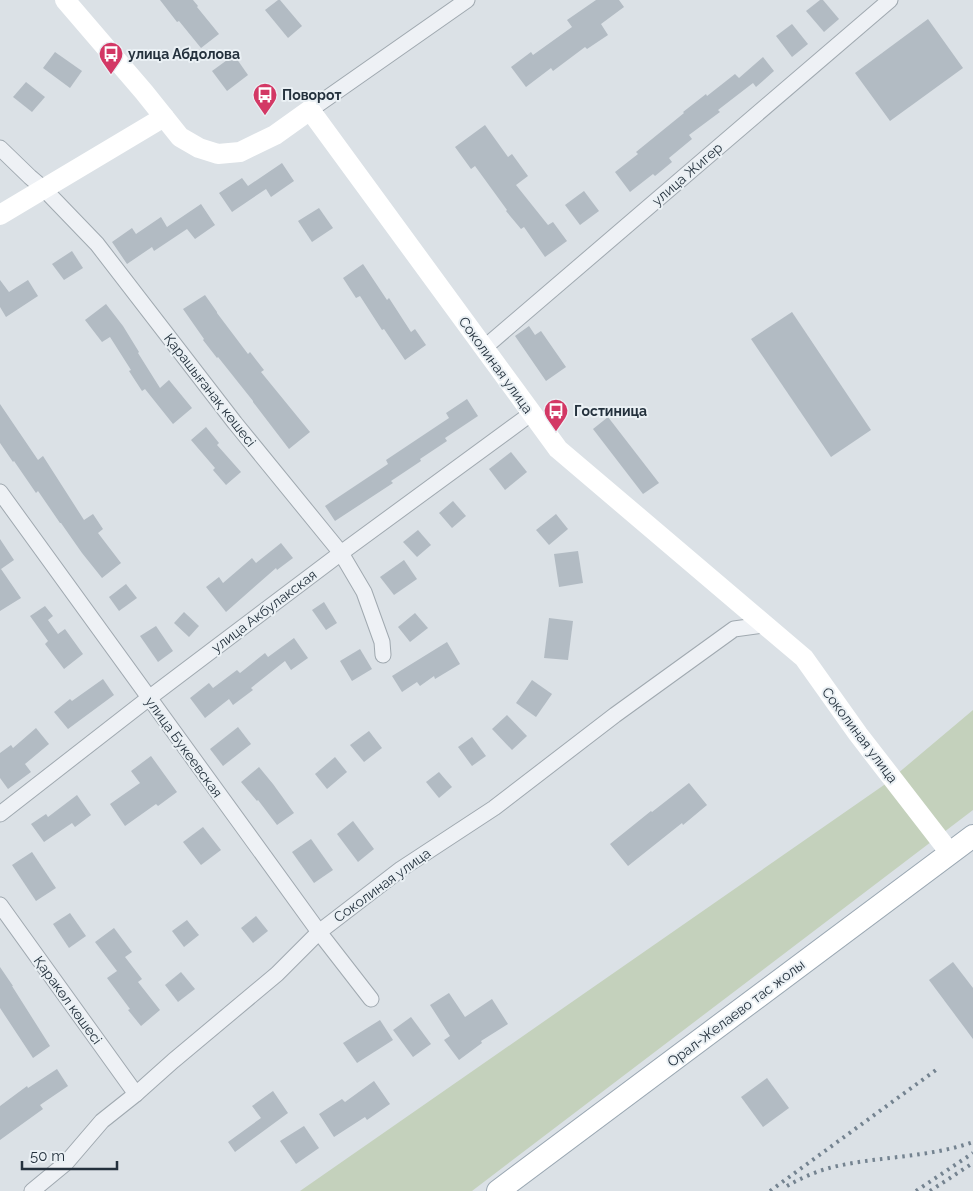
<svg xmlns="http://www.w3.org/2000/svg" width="973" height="1191" font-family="Raleway,sans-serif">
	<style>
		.green { fill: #c4d1bc }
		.building { fill: #b2bbc3 }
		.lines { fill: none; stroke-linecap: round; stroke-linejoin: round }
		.street-casing { stroke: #a0a9b0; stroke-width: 17 }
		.primary-casing { stroke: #9aa7b2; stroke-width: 24 }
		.street { stroke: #eef1f5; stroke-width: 15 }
		.secondary { stroke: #fff; stroke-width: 20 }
		.primary { stroke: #fff; stroke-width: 22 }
		.rail { stroke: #748390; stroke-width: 4; stroke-dasharray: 2.5 5; stroke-linecap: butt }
		.labels { text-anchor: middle; stroke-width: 4; stroke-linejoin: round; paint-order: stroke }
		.poi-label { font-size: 14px; font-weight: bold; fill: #24313d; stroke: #eaf0f4; text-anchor: start }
		.street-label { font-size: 14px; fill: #24313d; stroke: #eaf0f4 }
	</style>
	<rect width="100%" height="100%" fill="#dbe1e6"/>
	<!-- green -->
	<polygon class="green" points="973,710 973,810 472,1191 300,1191 884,785"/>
	<!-- building -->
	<g class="building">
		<polygon points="160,0 193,0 198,6 197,7 219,34 201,48 179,21 177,22"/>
		<polygon points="278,0 280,0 302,26 288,38 265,10"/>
		<polygon points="596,0 619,0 624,7 601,24 608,35 587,49 585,47 553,71 551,68 526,87 511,67 531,52 533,55 572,27 567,20"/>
		<polygon points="820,0 823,0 839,19 824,32 806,11"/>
		<polygon points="928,19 963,68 890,121 855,73"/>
		<polygon points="792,24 808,44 792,57 776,36"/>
		<polygon points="55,52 82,71 70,88 43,68"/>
		<polygon points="234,55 248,75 227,91 212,71"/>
		<polygon points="763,57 774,71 756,87 753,83 718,110 720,112 689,135 692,139 669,158 672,162 655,176 653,174 630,192 615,172 638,154 636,152 684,113 683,112 706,94 707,96 735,74 739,78"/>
		<polygon points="26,82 45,97 32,112 13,97"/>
		<polygon points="485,125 508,157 512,154 528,176 516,185 548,225 553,222 567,241 545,257 524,227 521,229 506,211 507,210 475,166 471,169 455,147"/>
		<polygon points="282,163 294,181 271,197 266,189 232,212 219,193 242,178 248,186"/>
		<polygon points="584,191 599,211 580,225 565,205"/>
		<polygon points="201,204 215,225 195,239 187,229 154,251 152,247 127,264 112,242 132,228 136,234 161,217 167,227"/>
		<polygon points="319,208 333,228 312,242 298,221"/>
		<polygon points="72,251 83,268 64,280 52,264"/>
		<polygon points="363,264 387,300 389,298 411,332 415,329 426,345 405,360 384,329 382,330 360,296 356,298 343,278"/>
		<polygon points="0,280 9,292 28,280 38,296 6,317 0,307"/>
		<polygon points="205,295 217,312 217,313 248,354 250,352 264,370 261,372 310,432 289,449 253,402 253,401 218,357 217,358 203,340 204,339 183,309"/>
		<polygon points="106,304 123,326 139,352 138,353 160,388 169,380 192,408 173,424 145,389 142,391 129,371 131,370 110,337 102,342 85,320"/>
		<polygon points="792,312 871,430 831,457 751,339"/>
		<polygon points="529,326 535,335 541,331 566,367 546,381 515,336"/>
		<polygon points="467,399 478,416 445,438 447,441 420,459 421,461 391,481 393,483 335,521 325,506 388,464 386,460 449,418 446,413"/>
		<polygon points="0,404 38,460 43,456 84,520 93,514 103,529 98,533 121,563 102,578 82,553 61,523 60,523 38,491 36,493 14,461 13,462 0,443"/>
		<polygon points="608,417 659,483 643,494 593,429"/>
		<polygon points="206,427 219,443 217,445 241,472 226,485 213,470 215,468 191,440"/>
		<polygon points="511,452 527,472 505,490 489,469"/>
		<polygon points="453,501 466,516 452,528 439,513"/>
		<polygon points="556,514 568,529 549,545 536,530"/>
		<polygon points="418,530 431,545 417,557 403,542"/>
		<polygon points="0,539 14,560 1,569 21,598 0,611"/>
		<polygon points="281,543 293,558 277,570 276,568 226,612 206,587 219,577 223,583 252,558 256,563"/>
		<polygon points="578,551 583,583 559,587 554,554"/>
		<polygon points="404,560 417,579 394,595 380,577"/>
		<polygon points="126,584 137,598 119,611 109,597"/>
		<polygon points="324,602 337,623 326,630 312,610"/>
		<polygon points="45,606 53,616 48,620 58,634 65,629 83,654 64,669 45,644 48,641 30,616"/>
		<polygon points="184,612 199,626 189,637 174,623"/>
		<polygon points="415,613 428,628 410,642 398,627"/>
		<polygon points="549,618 573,621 568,660 544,658"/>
		<polygon points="156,626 173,651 158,662 140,636"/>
		<polygon points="294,638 308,658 291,670 285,661 251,688 253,690 233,705 229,699 205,718 190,698 209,683 213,688 237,670 240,673 265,653 268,657"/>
		<polygon points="447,642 460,664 435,679 434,676 420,686 417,682 402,692 392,676"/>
		<polygon points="360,649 372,669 352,681 340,661"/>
		<polygon points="103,679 114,695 68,729 54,712 70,699 72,701"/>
		<polygon points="532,680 552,694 536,717 516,703"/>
		<polygon points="507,715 527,736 512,750 492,729"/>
		<polygon points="238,727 251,744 223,766 210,749"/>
		<polygon points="36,728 49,744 25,764 31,772 8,789 0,778 0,753 11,745 13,748"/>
		<polygon points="369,731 382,748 364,762 350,745"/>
		<polygon points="472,737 486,756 472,766 458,747"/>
		<polygon points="151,756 177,792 158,806 156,804 125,826 110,804 140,783 131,771"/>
		<polygon points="335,757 347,772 327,789 315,774"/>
		<polygon points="259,767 273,784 294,813 277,825 258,800 257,801 241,782"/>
		<polygon points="439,772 452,787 439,798 426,782"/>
		<polygon points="689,783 707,805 683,825 682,823 628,866 610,844 651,811 652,812"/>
		<polygon points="77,795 91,815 75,827 72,823 44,842 31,824 46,814 48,817"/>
		<polygon points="353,821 374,849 358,862 337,834"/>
		<polygon points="203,827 221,850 201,865 183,842"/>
		<polygon points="311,839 333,870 314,883 292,852"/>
		<polygon points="32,852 56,888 36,901 12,865"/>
		<polygon points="70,913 86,936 69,948 53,924"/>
		<polygon points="256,916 268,931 253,943 241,928"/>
		<polygon points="187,920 199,935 184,947 172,931"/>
		<polygon points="114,928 132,952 125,957 142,979 138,982 160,1010 141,1026 128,1010 130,1009 107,978 117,971 95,942"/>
		<polygon points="953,962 973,988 973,1039 929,980"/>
		<polygon points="0,967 13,986 12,986 50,1046 33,1058 0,1008"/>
		<polygon points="181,972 195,989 178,1002 165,985"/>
		<polygon points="449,993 465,1017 492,999 508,1024 481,1041 482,1043 459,1060 444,1040 450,1036 430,1005"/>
		<polygon points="411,1017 431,1044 413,1057 393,1030"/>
		<polygon points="380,1020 393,1040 357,1063 343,1043"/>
		<polygon points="57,1069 68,1086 40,1105 43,1109 0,1140 0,1106 27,1086 28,1088"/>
		<polygon points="767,1078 789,1108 763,1127 741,1097"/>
		<polygon points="374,1081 390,1104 367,1120 365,1117 334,1137 319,1114 342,1099 345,1102"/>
		<polygon points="273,1091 288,1113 235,1152 228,1142 261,1118 252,1106"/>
		<polygon points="304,1126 319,1148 296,1164 280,1141"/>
	</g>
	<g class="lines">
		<defs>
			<g id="street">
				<polyline points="310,110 467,0"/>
				<polyline points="0,148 30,177 44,189 97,244 235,423 341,553 364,592 382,642 383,655"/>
				<polyline points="484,348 890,0"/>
				<polyline points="0,492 319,932 371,999"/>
				<polyline points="0,814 149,698 341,553 532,413"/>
				<polyline points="0,905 136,1094"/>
				<polyline points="32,1191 66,1163 102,1121 136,1094 173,1061 277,974 319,932 401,869 494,808 615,715 734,629 764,625"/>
			</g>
			<polyline id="primary" points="498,1191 973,836"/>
		</defs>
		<!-- street casing -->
		<use href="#street" class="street-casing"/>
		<!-- primary casing -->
		<use href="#primary" class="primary-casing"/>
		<!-- street -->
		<use href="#street" class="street"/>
		<!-- secondary -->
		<g class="secondary">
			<polyline points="65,0 144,92 180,137 199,148 218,154 240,152 275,135 310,110 558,449 804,658 858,734 950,853"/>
			<polyline points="0,215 164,117"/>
		</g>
		<!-- primary -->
		<use href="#primary" class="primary"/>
		<!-- rail -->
		<g class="rail">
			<path d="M787,1186C801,1178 817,1171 833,1167C879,1156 928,1158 973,1142"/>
			<polyline points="770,1191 936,1070"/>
			<polyline points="916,1191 973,1153"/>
			<polyline points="930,1191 973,1163"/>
		</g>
	</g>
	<!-- icons -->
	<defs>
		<symbol id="bus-pin" viewBox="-11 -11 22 30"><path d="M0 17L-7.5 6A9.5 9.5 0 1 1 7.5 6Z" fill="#d33865" stroke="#eaf0f4"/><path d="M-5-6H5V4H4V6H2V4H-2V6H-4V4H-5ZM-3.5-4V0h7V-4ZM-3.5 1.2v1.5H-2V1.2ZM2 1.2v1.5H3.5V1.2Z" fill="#fff"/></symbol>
	</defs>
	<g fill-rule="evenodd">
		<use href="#bus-pin" x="97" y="40" width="28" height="38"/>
		<use href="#bus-pin" x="251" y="81" width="28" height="38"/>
		<use href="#bus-pin" x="542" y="397" width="28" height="38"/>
	</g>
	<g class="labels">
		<!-- poi labels -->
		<g class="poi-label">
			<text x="128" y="59">улица Абдолова</text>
			<text x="282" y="100">Поворот</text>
			<text x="574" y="416">Гостиница</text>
		</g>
		<!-- street labels -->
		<g class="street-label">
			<text transform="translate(687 174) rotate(-41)" y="5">улица Жигер</text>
			<text transform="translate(496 365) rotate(54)" y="5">Соколиная улица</text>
			<text transform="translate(210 390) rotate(52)" y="5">Қарашығанақ көшесі</text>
			<text transform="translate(264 611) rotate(-37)" y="5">улица Акбулакская</text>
			<text transform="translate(860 735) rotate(53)" y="5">Соколиная улица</text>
			<text transform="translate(184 747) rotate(54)" y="5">улица Букеевская</text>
			<text transform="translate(382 885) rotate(-36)" y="5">Соколиная улица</text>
			<text transform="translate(68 1000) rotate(54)" y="5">Қаракөл көшесі</text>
			<text transform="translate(736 1013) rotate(-37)" y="5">Орал-Желаево тас жолы</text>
		</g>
	</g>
	<!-- scale -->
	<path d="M22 1161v8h95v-8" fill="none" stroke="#24313d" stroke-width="2.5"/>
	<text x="30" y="1161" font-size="15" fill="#24313d" stroke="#eaf0f4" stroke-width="4" paint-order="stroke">50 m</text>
</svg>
